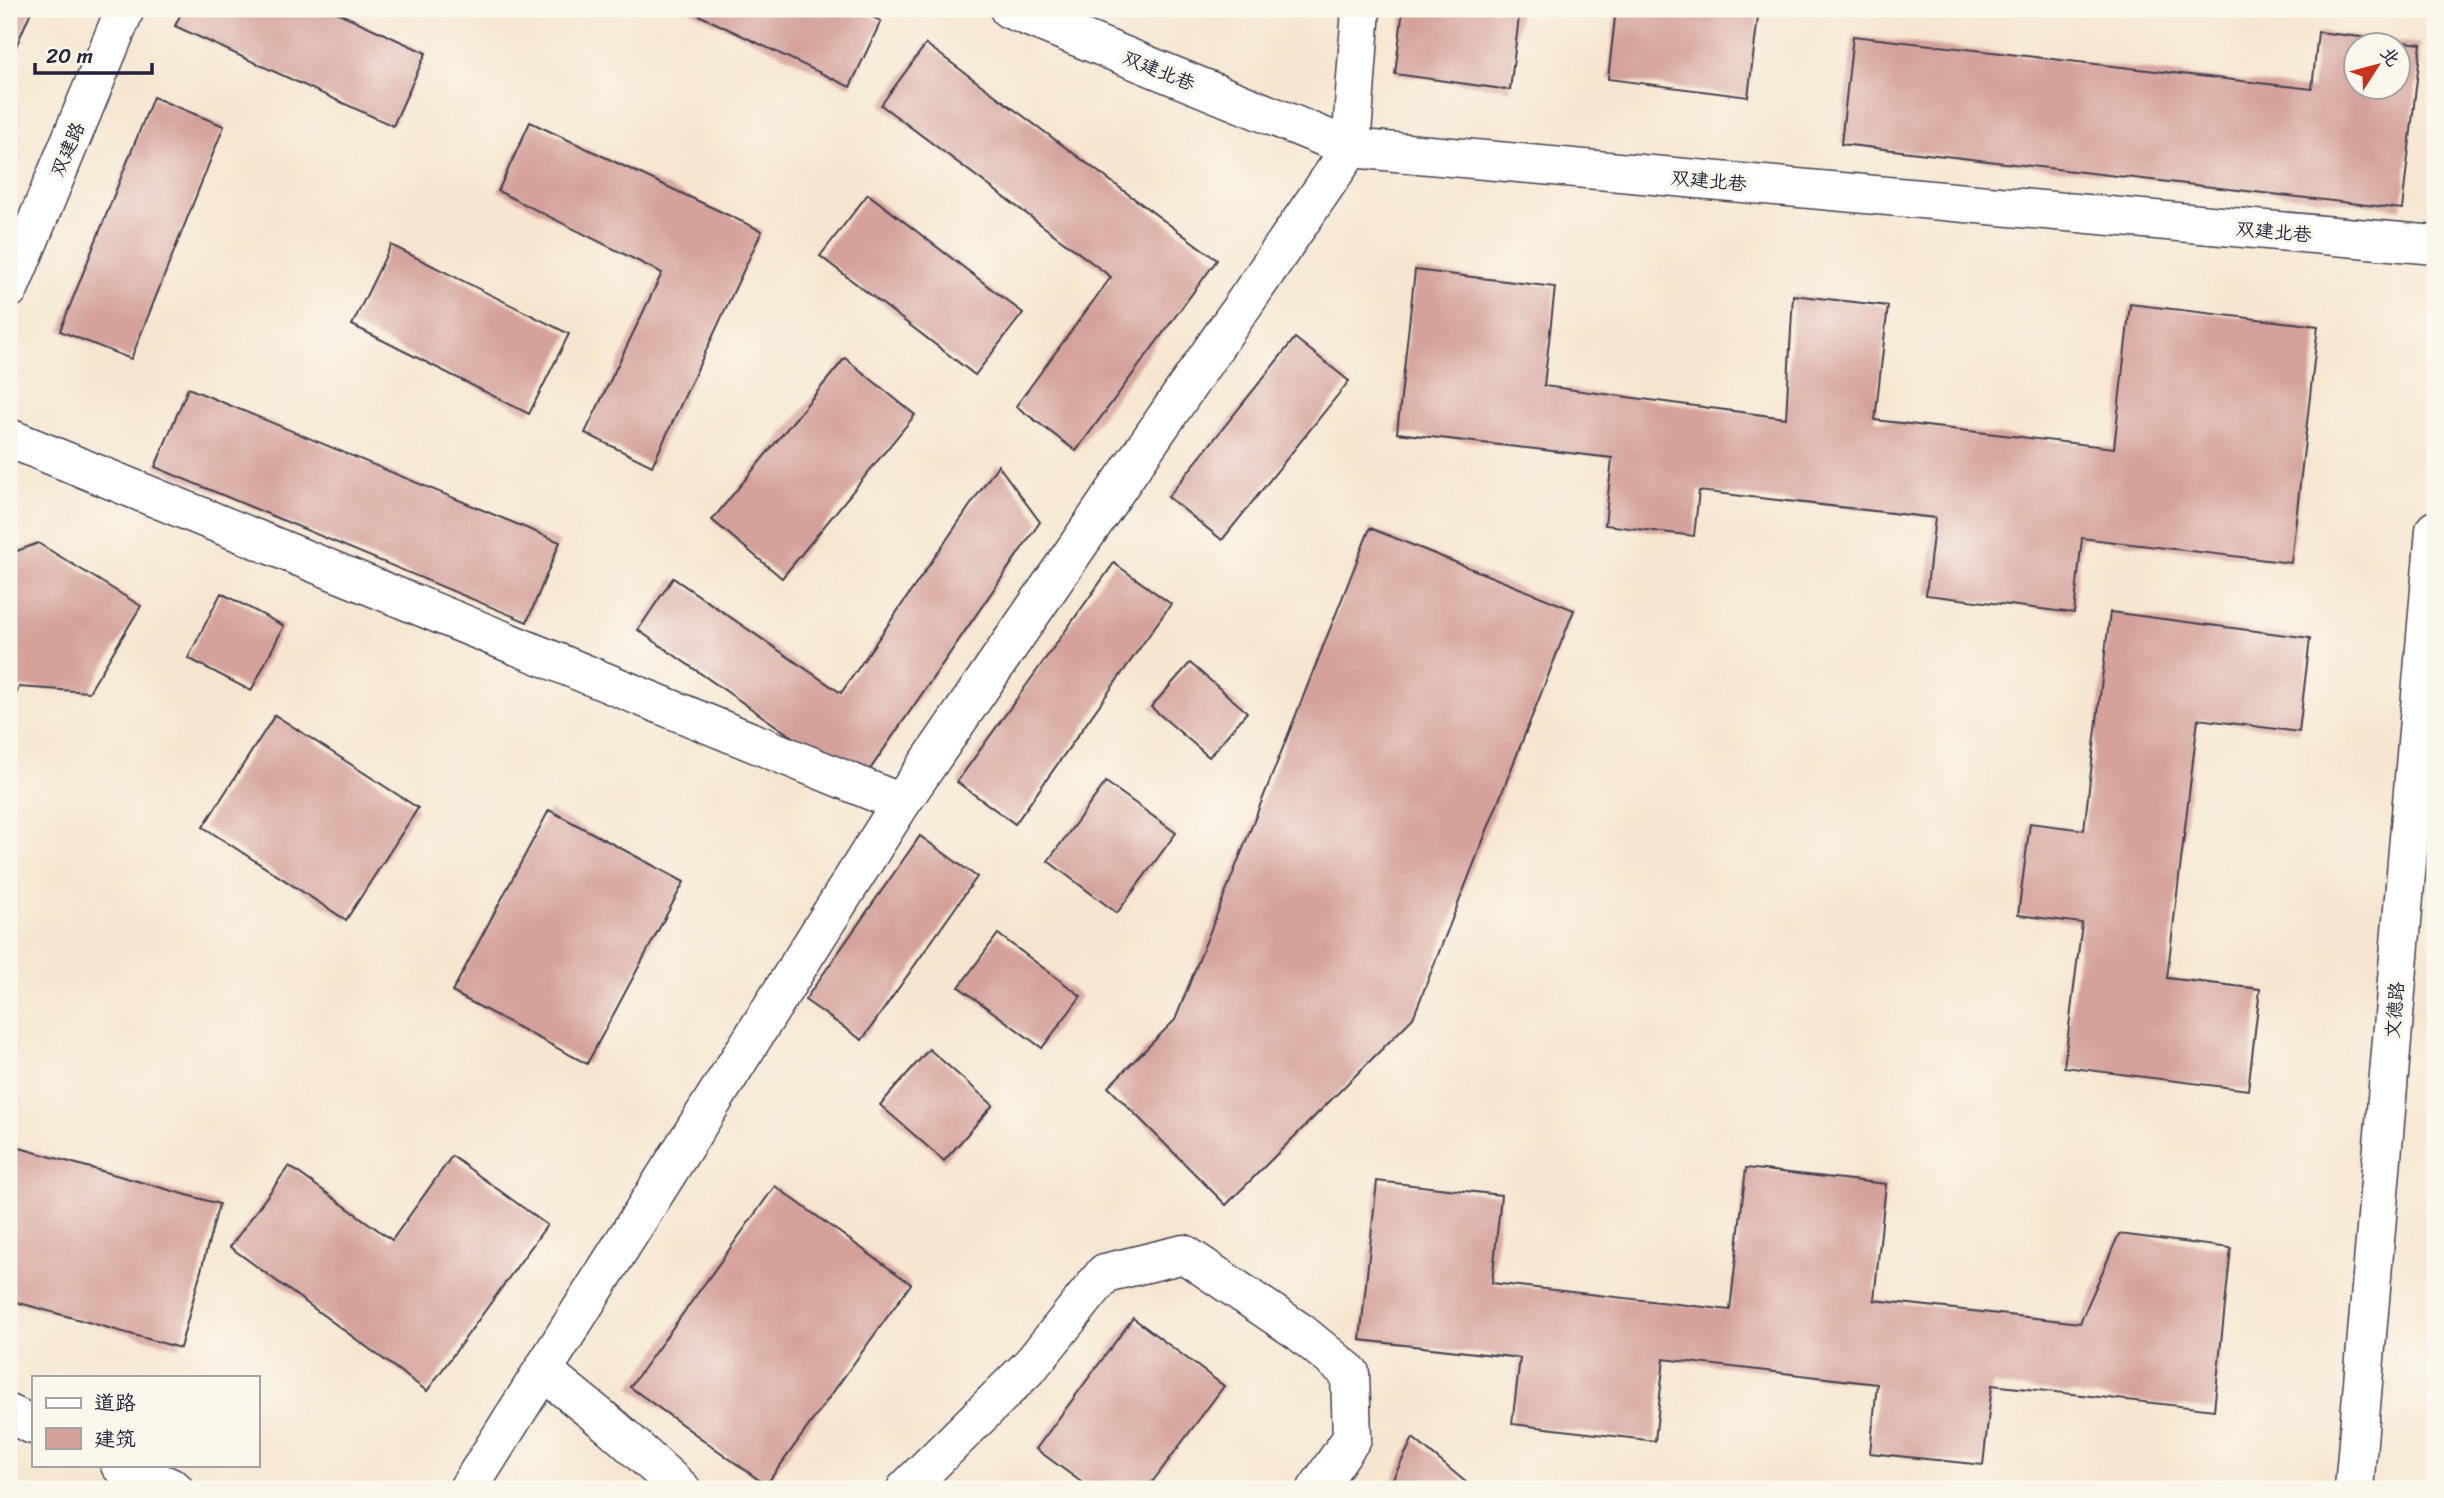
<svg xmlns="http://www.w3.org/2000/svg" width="2444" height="1498" font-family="Sriracha,'LXGW WenKai TC',sans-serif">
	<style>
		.building { fill: #d4a29b; fill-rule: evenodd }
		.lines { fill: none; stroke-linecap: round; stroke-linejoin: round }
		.minor-casing { stroke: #423f51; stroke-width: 41 }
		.minor { stroke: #fff; stroke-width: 38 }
		.labels { text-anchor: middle; stroke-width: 7; stroke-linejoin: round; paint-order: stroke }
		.street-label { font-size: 19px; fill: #22223b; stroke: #fbf7ec }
	</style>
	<rect width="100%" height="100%" fill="#fbf7ec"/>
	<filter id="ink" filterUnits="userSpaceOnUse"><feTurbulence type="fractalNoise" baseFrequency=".0143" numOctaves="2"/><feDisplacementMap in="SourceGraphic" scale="14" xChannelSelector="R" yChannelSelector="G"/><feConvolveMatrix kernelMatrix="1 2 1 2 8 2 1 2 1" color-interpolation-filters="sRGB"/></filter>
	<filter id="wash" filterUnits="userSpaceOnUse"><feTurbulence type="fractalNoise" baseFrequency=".00686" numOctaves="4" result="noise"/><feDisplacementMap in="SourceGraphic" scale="28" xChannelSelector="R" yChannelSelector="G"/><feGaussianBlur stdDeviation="1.57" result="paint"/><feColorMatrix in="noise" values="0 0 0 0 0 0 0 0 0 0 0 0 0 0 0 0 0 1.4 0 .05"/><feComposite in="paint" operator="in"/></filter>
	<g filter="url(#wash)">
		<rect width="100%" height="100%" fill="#f6e6d0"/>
		<g id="blocks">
			<!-- building -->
			<g class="building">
				<polygon points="9,9 32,9 9,63"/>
				<polygon points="183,9 330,9 426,53 393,126 175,26"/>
				<polygon points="686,9 856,9 881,21 850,87"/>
				<polygon points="1403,9 1520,9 1510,90 1395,74"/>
				<polygon points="1616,9 1759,9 1748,97 1608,79"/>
				<path d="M2318,32L2421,44L2402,209L1841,144L1853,36L2312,89ZM2356,46H2398V88H2356Z"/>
				<polygon points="926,44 1217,260 1076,451 1016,406 1111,277 881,105"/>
				<polygon points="153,97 224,126 131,359 60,331"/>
				<polygon points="530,122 762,231 652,466 585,433 662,273 498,191"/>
				<polygon points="868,194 1023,313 975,375 820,256"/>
				<polygon points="391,245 569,334 529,414 352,325"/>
				<polygon points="1415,270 1555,287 1544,386 1786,418 1793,295 1888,306 1875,420 2114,448 2130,304 2318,326 2291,563 2082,538 2074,613 1926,595 1935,518 1699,491 1694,536 1605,525 1612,458 1397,433"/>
				<polygon points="1295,338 1349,381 1222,540 1168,497"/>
				<polygon points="845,358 915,415 782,578 712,520"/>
				<polygon points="188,388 560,542 527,622 155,467"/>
				<polygon points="998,465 1040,522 860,784 638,630 673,578 841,693"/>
				<polygon points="1370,528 1574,610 1413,1018 1226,1205 1108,1087 1175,1020"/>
				<polygon points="38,543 141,606 89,692 19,687 9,712 9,554"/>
				<polygon points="1114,563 1171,604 1015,824 957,782"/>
				<polygon points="221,593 284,626 251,691 188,658"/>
				<polygon points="2110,612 2310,638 2299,732 2198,719 2167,978 2260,989 2248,1090 2064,1067 2082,923 2018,915 2030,823 2084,830"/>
				<polygon points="1190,663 1247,712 1209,757 1151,707"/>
				<polygon points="275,715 418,808 346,920 203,827"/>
				<polygon points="1106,782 1176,833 1117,913 1048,861"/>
				<polygon points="549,810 684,882 587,1064 452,992"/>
				<polygon points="920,836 977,877 862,1040 805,1000"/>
				<polygon points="998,934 1081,996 1042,1048 959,987"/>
				<polygon points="929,1049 993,1105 944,1161 880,1105"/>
				<polygon points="9,1145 219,1204 180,1348 9,1300"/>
				<polygon points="452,1156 547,1225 427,1391 230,1247 289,1166 392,1240"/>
				<polygon points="1746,1168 1886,1184 1874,1300 2080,1323 2119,1234 2231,1248 2214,1410 1992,1385 1983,1465 1870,1453 1877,1384 1664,1359 1655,1441 1512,1424 1520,1358 1360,1340 1377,1181 1501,1195 1492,1283 1730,1310"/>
				<polygon points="775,1186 911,1284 766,1485 630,1387"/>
				<polygon points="1133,1318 1224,1386 1147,1489 1091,1489 1036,1449"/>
				<polygon points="1413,1438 1474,1489 1388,1489"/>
			</g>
		</g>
	</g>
	<g filter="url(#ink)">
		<use href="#blocks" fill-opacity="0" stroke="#423f51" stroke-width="2"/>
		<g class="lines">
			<defs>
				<g id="minor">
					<polyline points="1009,9 1351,148 2435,245"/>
					<polyline points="9,289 125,9"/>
					<polyline points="9,438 901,803"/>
					<polyline points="543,1371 612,1427 681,1489"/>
					<polyline points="9,1414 33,1425"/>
					<polyline points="120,1465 174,1489"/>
					<polyline points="468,1489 901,803 1351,148 1361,9"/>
					<polyline points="906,1489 1031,1365 1105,1273 1184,1254 1300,1332 1350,1373 1352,1438 1317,1489"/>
					<polyline points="2354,1489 2435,530"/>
				</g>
			</defs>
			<!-- minor casing -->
			<use href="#minor" class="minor-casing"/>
			<!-- minor -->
			<use href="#minor" class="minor"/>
		</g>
	</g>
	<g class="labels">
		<!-- street labels -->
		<g class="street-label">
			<text transform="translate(1159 70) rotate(22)" y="7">双建北巷</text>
			<text transform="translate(67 149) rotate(-67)" y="7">双建路</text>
			<text transform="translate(1709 180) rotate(5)" y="7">双建北巷</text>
			<text transform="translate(2274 231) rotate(5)" y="7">双建北巷</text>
			<text transform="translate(2394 1010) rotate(-85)" y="7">文德路</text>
		</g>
	</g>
	<!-- margin -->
	<rect width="2444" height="1498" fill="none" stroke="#fbf7ec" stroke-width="35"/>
	<!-- legend -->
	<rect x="32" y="1376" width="228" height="91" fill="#fbf7ec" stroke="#a4a2a5" stroke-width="2"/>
	<rect x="46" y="1398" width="35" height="10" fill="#ffffff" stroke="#a4a2a5" stroke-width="2"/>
	<text x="94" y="1410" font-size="21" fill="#22223b">道路</text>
	<rect x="46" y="1428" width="35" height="21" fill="#d4a29b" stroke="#a4a2a5" stroke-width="2"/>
	<text x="94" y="1446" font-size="21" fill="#22223b">建筑</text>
	<!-- north arrow -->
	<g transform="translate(2377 66) rotate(54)"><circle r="33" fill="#fbf7ec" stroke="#a4a2a5" stroke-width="2"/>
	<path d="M0-5L12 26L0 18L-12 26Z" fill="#c8321e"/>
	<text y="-10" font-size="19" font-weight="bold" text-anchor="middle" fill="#22223b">北</text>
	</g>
	<!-- scale -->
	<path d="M35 63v10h117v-10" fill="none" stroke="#22223b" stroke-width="3.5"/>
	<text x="46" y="63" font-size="21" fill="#22223b" stroke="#fbf7ec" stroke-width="5" paint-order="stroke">20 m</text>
</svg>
